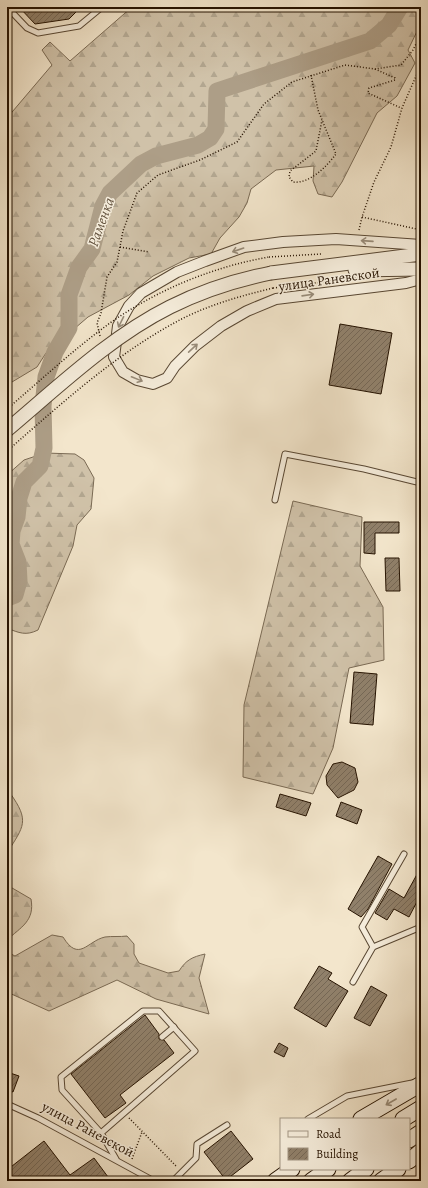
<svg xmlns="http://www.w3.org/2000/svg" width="428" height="1188" font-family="Alegreya,serif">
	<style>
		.forest { fill: url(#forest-firs); stroke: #7a6a54 }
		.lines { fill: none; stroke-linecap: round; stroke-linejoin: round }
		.river { stroke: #ad9e87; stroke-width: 17 }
		.building { fill: url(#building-hatch); stroke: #251200 }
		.service-casing { stroke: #584733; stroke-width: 7 }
		.minor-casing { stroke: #584733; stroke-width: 12 }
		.tertiary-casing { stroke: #584733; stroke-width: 15 }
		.secondary-casing { stroke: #251200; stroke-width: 17 }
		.path { stroke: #251200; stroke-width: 1.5; stroke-dasharray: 1 2; stroke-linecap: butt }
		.service { stroke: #f7efde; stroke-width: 5 }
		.minor { stroke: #f7efde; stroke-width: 10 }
		.tertiary { stroke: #f7efde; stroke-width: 13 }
		.secondary { stroke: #f7efde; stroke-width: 15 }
		.tertiary-bridge-casing { stroke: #584733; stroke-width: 15; stroke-linecap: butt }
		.path-bridge { stroke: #251200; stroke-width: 1.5; stroke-dasharray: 1 2; stroke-linecap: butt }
		.tertiary-bridge { stroke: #f7efde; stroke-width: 13 }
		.oneway { stroke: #988c7a }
		.labels { text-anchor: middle; stroke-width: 3; stroke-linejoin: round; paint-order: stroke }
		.street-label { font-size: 14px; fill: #251200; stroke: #f7efde }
		.water-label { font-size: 15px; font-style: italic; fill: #62513d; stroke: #f7efde }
	</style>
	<defs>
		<pattern id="forest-firs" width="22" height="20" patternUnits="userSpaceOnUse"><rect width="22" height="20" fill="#d0c2a9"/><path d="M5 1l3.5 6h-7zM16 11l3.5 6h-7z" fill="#b2a690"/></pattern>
		<pattern id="building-hatch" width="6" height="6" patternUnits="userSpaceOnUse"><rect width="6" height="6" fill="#90806a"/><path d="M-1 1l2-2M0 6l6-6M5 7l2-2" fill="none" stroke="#756755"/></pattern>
	</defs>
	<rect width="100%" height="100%" fill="#f3e6cc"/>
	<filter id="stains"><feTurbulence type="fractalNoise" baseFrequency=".005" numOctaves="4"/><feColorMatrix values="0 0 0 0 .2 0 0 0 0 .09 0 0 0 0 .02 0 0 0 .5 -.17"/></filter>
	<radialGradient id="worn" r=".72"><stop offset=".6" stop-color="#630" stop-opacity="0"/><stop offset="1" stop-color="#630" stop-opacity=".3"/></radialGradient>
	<!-- forest -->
	<g class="forest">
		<polygon points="132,7 421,7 421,23 408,50 415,63 397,96 377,113 342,182 332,197 318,194 313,181 314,166 276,170 251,189 247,203 239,217 220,238 211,254 189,258 153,276 129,295 88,317 46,353 37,367 7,385 7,118 52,65 42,50 50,42 70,61"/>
		<path d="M45,453L75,454L84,460L94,478L91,509L77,525L73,546L38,630C26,636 19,633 7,628V475L24,460Z"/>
		<polygon points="293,501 362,517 360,566 383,607 384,660 349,668 333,748 313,794 243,777 244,705"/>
		<path d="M7,793H10C30,821 24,826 7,853Z"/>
		<path d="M7,885L31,899C35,921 21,927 7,940Z"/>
		<path d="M52,935L63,937C79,963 87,941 105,937C112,936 120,937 127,936L134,944V954L139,963L168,973L179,971C186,960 192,957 205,954L199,978L209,1014L156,999L117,980L49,1011L7,992V952L15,956Z"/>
	</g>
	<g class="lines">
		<!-- river -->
		<polyline class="river" points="7,598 15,595 19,581 18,562 11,544 12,531 17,517 19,498 24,482 40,466 44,448 43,406 46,377 55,352 69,328 69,295 79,267 92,249 103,206 110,193 141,164 156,156 198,145 210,138 216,129 217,91 370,41 389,25 400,7"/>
	</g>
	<!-- building -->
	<g class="building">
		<polygon points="19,7 81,7 69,19 35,24"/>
		<polygon points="340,324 392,333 381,394 329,385"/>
		<polygon points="364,522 399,522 399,533 375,533 375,554 364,553"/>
		<polygon points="385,558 399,558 400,591 386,591"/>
		<polygon points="354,672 377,674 373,725 350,723"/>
		<polygon points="342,762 355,768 358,782 354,790 338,798 327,785 326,776 333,764"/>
		<polygon points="280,794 311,803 306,816 276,807"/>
		<polygon points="341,802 362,810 357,824 336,816"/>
		<polygon points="378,856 392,864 368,909 361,917 348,909"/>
		<polygon points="421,867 421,894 409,917 394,909 387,920 375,913 389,889 404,898"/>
		<polygon points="319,966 332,973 328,979 348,991 326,1027 294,1008"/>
		<polygon points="371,986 387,995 370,1026 354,1018"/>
		<polygon points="145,1015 159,1034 159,1039 164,1040 174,1053 120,1095 126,1103 105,1118 71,1074"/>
		<polygon points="279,1043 288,1048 284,1057 274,1052"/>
		<polygon points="7,1072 19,1076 13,1092 7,1090"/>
		<polygon points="231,1131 253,1159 226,1180 204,1152"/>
		<polygon points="44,1141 70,1175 94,1158 111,1181 7,1181 7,1170"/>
	</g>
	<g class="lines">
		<defs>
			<g id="service">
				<polyline points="7,7 27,28 38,33 79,26 102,7"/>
				<polyline points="275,500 285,454 364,469 421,483"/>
				<polyline points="373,947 362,927 404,854"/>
				<polyline points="353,982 373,947 421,927"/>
				<polyline points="162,1037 174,1027"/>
				<polyline points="7,1104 38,1118 154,1181"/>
				<polyline points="308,1119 347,1096 412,1083"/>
				<polyline points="101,1133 62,1090 61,1077 143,1011 159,1011 195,1051 101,1133 116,1159"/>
				<polyline points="173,1181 196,1158 197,1144 227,1125"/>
			</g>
			<polyline id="minor" points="421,245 336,239 283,242 244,247 205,261 177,272 141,293 129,306 118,326 114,357 123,372 137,380 153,384 167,378 175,366 195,346 221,326 247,311 276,299 406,283 421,279"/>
			<g id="tertiary">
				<polyline points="355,270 421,269"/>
				<polyline points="271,273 421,254"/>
			</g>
			<g id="secondary">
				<polyline points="361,1119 421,1084"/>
				<polyline points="403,1119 421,1108"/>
				<polyline points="409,1140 421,1132"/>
				<polyline points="409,1161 421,1151"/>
				<polyline points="275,1181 292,1169"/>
				<polyline points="311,1181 328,1169"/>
				<polyline points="350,1181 366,1169"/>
				<polyline points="381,1181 398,1169"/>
			</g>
		</defs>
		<!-- service casing -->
		<use href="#service" class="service-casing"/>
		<!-- minor casing -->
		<use href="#minor" class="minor-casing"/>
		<!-- tertiary casing -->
		<use href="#tertiary" class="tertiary-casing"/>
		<!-- secondary casing -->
		<use href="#secondary" class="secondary-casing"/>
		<!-- path -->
		<g class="path">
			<polyline points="375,69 395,78 395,80 369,88 368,93 401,108"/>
			<path d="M311,75L318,110L336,154C327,166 310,184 293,182L289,177L290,171L316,151L322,120"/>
			<polyline points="362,217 421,230"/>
			<polyline points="359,230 362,217 374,182 391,147 402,108 421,65"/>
			<polyline points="120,247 149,252"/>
			<polyline points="269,257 321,254"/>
			<polyline points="273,288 348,279"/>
			<polyline points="100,336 97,323 101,313 107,277 117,262 123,231 137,193 158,175 200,160 237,142 264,104 292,82 345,65 375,69 401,65 413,50 421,34"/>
			<polyline points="129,1118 177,1167"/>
			<polyline points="132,1159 142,1132"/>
		</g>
		<!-- service -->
		<use href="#service" class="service"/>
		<!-- minor -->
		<use href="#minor" class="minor"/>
		<!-- tertiary -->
		<use href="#tertiary" class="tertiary"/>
		<!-- secondary -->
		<use href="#secondary" class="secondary"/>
		<defs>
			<path id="tertiary-bridge" d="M7,430C58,387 110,337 170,307C202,291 236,280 271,273"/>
		</defs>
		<!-- tertiary-bridge casing -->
		<use href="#tertiary-bridge" class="tertiary-bridge-casing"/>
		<!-- path-bridge -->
		<g class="path-bridge">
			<path d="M7,409C41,380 74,349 110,323C157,290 212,267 269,257"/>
			<path d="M7,451C60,405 113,356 176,322C205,306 240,296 273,288"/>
		</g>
		<!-- tertiary-bridge -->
		<use href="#tertiary-bridge" class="tertiary-bridge"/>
	</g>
	<!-- one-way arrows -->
	<defs><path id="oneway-shaft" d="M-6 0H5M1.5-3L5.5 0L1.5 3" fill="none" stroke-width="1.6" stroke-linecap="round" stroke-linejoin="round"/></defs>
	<g class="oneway">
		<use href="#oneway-shaft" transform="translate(367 241) rotate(-176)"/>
		<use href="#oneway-shaft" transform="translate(238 250) rotate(161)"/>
		<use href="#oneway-shaft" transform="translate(308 295) rotate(-8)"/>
		<use href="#oneway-shaft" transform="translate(121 322) rotate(116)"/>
		<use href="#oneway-shaft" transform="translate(193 348) rotate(-43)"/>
		<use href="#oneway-shaft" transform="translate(137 379) rotate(22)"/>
		<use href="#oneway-shaft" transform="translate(391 1102) rotate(150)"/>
	</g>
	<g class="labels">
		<!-- street labels -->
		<g class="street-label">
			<text transform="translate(329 279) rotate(-8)" y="5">улица Раневской</text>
			<text transform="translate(88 1129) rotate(28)" y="5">улица Раневской</text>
		</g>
		<!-- water labels -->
		<g class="water-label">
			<text transform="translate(101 222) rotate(-70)" y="5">Раменка</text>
		</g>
	</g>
	<!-- margin -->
	<rect width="428" height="1188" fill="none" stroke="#f3e6cc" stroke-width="24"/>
	<rect x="8" y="8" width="412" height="1172" fill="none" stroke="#251200" stroke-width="2"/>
	<rect x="12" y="12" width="404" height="1164" fill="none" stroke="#251200"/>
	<!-- legend -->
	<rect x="280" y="1118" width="130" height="52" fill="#f7efde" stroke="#a39785"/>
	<rect x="288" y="1131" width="20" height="6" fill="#f7efde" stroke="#a39785"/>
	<text x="316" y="1138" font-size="12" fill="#251200">Road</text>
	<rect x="288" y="1148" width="20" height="12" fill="url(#building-hatch)" stroke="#a39785"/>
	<text x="316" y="1158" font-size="12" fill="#251200">Building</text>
	<rect width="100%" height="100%" filter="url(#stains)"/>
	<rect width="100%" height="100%" fill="url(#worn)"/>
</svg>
